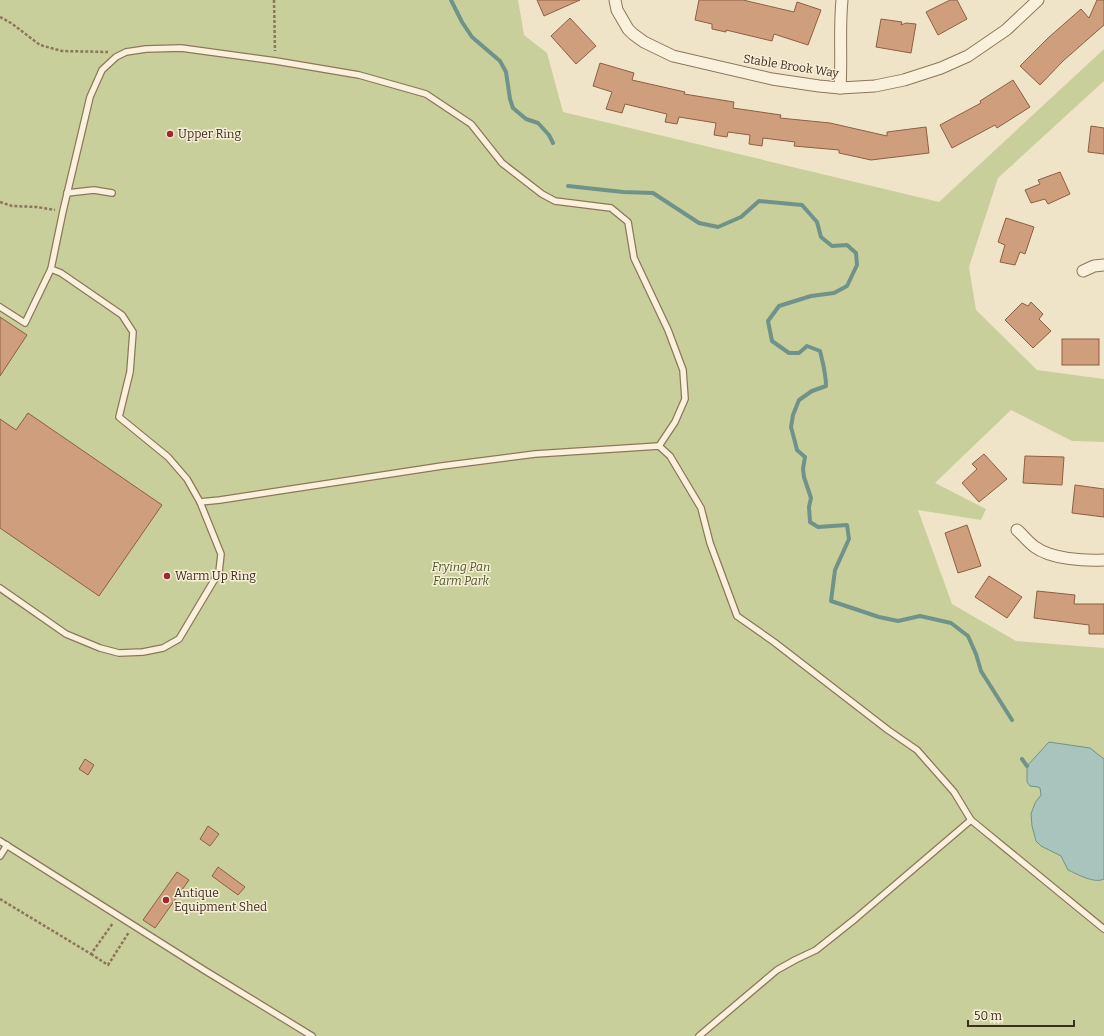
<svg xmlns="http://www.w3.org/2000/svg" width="1104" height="1036" font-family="Bitter,serif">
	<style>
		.green { fill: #c9cf9b }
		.water { fill: #a9c4bc; stroke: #6f938a }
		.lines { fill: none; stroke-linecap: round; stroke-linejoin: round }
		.stream { stroke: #6f938a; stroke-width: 4 }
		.building { fill: #cf9f7d; stroke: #8d5f41 }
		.lane-casing { stroke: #8d765c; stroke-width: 8 }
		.street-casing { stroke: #8d765c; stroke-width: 13 }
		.path { stroke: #8d765c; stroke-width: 2.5; stroke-dasharray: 3 2; stroke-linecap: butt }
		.lane { stroke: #faf1dc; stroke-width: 5.5 }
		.street { stroke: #faf1dc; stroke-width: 11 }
		.poi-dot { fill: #9e2a2b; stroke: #f7eed8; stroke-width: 1.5 }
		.labels { text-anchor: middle; stroke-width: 3; stroke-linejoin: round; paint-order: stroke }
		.street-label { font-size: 12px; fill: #3d2e20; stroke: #f7eed8 }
		.poi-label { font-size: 12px; fill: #3d2e20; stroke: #f7eed8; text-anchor: start }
		.park-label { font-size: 12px; font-style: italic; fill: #4d5a26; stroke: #f7eed8 }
	</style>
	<rect width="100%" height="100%" fill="#f0e4c8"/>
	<!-- green -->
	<polygon class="green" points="0,0 518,0 524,35 547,53 563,112 939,202 1104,49 1104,81 998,178 969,267 976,310 1037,370 1104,379 1104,442 1072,441 1011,410 935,483 986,509 981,520 918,510 952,604 1016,641 1104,648 1104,1036 0,1036"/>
	<!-- water -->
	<path class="water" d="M1049,742L1090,748L1104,759V879C1094,884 1077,874 1068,870L1061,856L1041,846L1036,841L1032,826L1031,814L1035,803L1041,795L1040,788L1038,787L1030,786L1027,782V766Z"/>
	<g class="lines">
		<!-- stream -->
		<g class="stream">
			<polyline points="451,0 462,22 472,37 500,61 506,72 510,99 513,108 526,119 538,123 549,135 553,143"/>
			<path d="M568,186L623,192L653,193L699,223L718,227L741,217L759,201L802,205L817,222L821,237L832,246L847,245L856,253L857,265L847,286L834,293L811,296L779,306L768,321L772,341L789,353H799L807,346L820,351C823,363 826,374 826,386L812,391L799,400L793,415L791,427L795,442L797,450L805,457L803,469L804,477L811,498L809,507L810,522L818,527L847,525L849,539L835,570L831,601L879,617L898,621L920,616L951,623L968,636L976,654L981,671L1012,720"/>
			<polyline points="1022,759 1027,766"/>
		</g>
	</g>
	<!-- building -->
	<g class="building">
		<polygon points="537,0 580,0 544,16"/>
		<polygon points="699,0 743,0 794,12 797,2 821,10 808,45 774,34 772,41 726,30 726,32 712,29 712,24 695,20"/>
		<polygon points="950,0 957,0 967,19 938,35 926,12"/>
		<polygon points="1097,0 1104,0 1104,25 1063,61 1040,85 1020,66 1048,38 1081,9 1089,18"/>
		<polygon points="570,18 596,46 576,64 551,36"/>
		<polygon points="881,19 902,22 901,25 906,23 916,24 911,53 876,47"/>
		<polygon points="600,63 634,73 632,80 685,92 684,94 734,102 733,108 781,115 780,118 830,123 887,136 887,132 926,127 929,153 871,160 839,153 839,150 794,146 795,142 763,138 762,146 749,144 750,135 728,132 727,137 714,135 716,123 679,117 677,124 665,122 667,114 625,104 622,113 606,109 612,92 593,86"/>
		<polygon points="1013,80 1030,107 997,128 995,125 952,148 940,125 981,103 980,101"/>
		<polygon points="1091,126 1104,128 1104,154 1088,152"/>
		<polygon points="1060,172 1070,194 1048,204 1045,199 1031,203 1025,190 1040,184 1038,180"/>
		<polygon points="1006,218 1034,227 1025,254 1020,252 1015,265 1000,262 1005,245 998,242"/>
		<polygon points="1031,302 1043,314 1039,319 1051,331 1033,348 1005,320 1022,303 1028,306"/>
		<polygon points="0,317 27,335 0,376"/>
		<rect x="1062" y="339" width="37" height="26"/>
		<polygon points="28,413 162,505 99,596 0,528 0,419 16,430"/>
		<polygon points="984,454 1007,479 979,502 962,483 977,469 972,464"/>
		<polygon points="1025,456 1064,457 1062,485 1023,483"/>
		<polygon points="1075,485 1104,489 1104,517 1072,513"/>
		<polygon points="967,525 981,566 958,573 945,533"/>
		<polygon points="989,576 1022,597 1007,618 975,597"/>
		<polygon points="1037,591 1075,595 1074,604 1104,604 1104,634 1089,634 1089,625 1034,618"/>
		<polygon points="85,759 94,765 88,775 79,769"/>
		<polygon points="208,826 219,834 210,846 200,839"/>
		<polygon points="218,867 245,887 238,895 212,876"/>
		<polygon points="177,872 189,880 155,928 143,920"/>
	</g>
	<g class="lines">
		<defs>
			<g id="lane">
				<polyline points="67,193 94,190 112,193"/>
				<polyline points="0,307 25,323 51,269"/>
				<polyline points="200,502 220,500 442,466 535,454 659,446 670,456 701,508 710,543 737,616 774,642 888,730 917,750 954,792 971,820 1104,929"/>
				<polyline points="0,588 66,634 100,648 119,653 143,652 163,648 179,639 219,572 221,554 200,502 187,479 168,457 119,417 130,372 133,332 122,315 61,273 51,269 63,211 90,97 102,70 116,57 126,52 146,49 181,48 276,61 359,75 426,94 471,124 502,163 542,194 555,201 611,208 628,222 634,258 668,330 683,370 685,399 675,422 659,446"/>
				<polyline points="0,841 204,970 312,1036"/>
				<polyline points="0,856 7,845"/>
				<polyline points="699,1036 777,970 795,960 816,950 855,919 971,820"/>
			</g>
			<g id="street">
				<polyline points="615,0 617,10 628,29 633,34 644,42 673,56 772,79 819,86 840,88 875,86 904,80 941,68 968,56 1006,30 1038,0"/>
				<path d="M840,88C842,58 839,29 842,0"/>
				<polyline points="1083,271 1094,266 1104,265"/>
				<path d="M1017,530C1023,535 1028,542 1035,547C1051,559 1084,561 1104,560"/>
			</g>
		</defs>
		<!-- lane casing -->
		<use href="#lane" class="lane-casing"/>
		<!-- street casing -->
		<use href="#street" class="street-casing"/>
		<!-- path -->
		<g class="path">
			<polyline points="274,0 275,51"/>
			<polyline points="0,17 11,23 40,45 62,51 108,52"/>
			<polyline points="0,202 12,206 37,207 55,210"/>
			<polyline points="0,899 91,954 113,923"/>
			<polyline points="91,954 108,965 129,932"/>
		</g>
		<!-- lane -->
		<use href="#lane" class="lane"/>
		<!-- street -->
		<use href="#street" class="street"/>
	</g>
	<!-- markers -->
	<g class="poi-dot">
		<circle cx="170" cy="134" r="4"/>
		<circle cx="167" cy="576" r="4"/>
		<circle cx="166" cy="900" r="4"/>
	</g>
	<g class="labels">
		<!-- street labels -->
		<g class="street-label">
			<text transform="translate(791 66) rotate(9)" y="4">Stable Brook Way</text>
		</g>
		<!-- poi labels -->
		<g class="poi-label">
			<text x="178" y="138">Upper Ring</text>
			<text x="175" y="580">Warm Up Ring</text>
			<text x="174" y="897">Antique<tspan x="174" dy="14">Equipment Shed</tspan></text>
		</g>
		<!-- park labels -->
		<g class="park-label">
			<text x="461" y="571">Frying Pan<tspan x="461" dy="14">Farm Park</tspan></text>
		</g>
	</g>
	<!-- scale -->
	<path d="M968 1020v6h106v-6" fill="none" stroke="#3d2e20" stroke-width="2"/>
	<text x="974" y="1020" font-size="12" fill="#3d2e20" stroke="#f7eed8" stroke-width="3" paint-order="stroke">50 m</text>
</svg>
